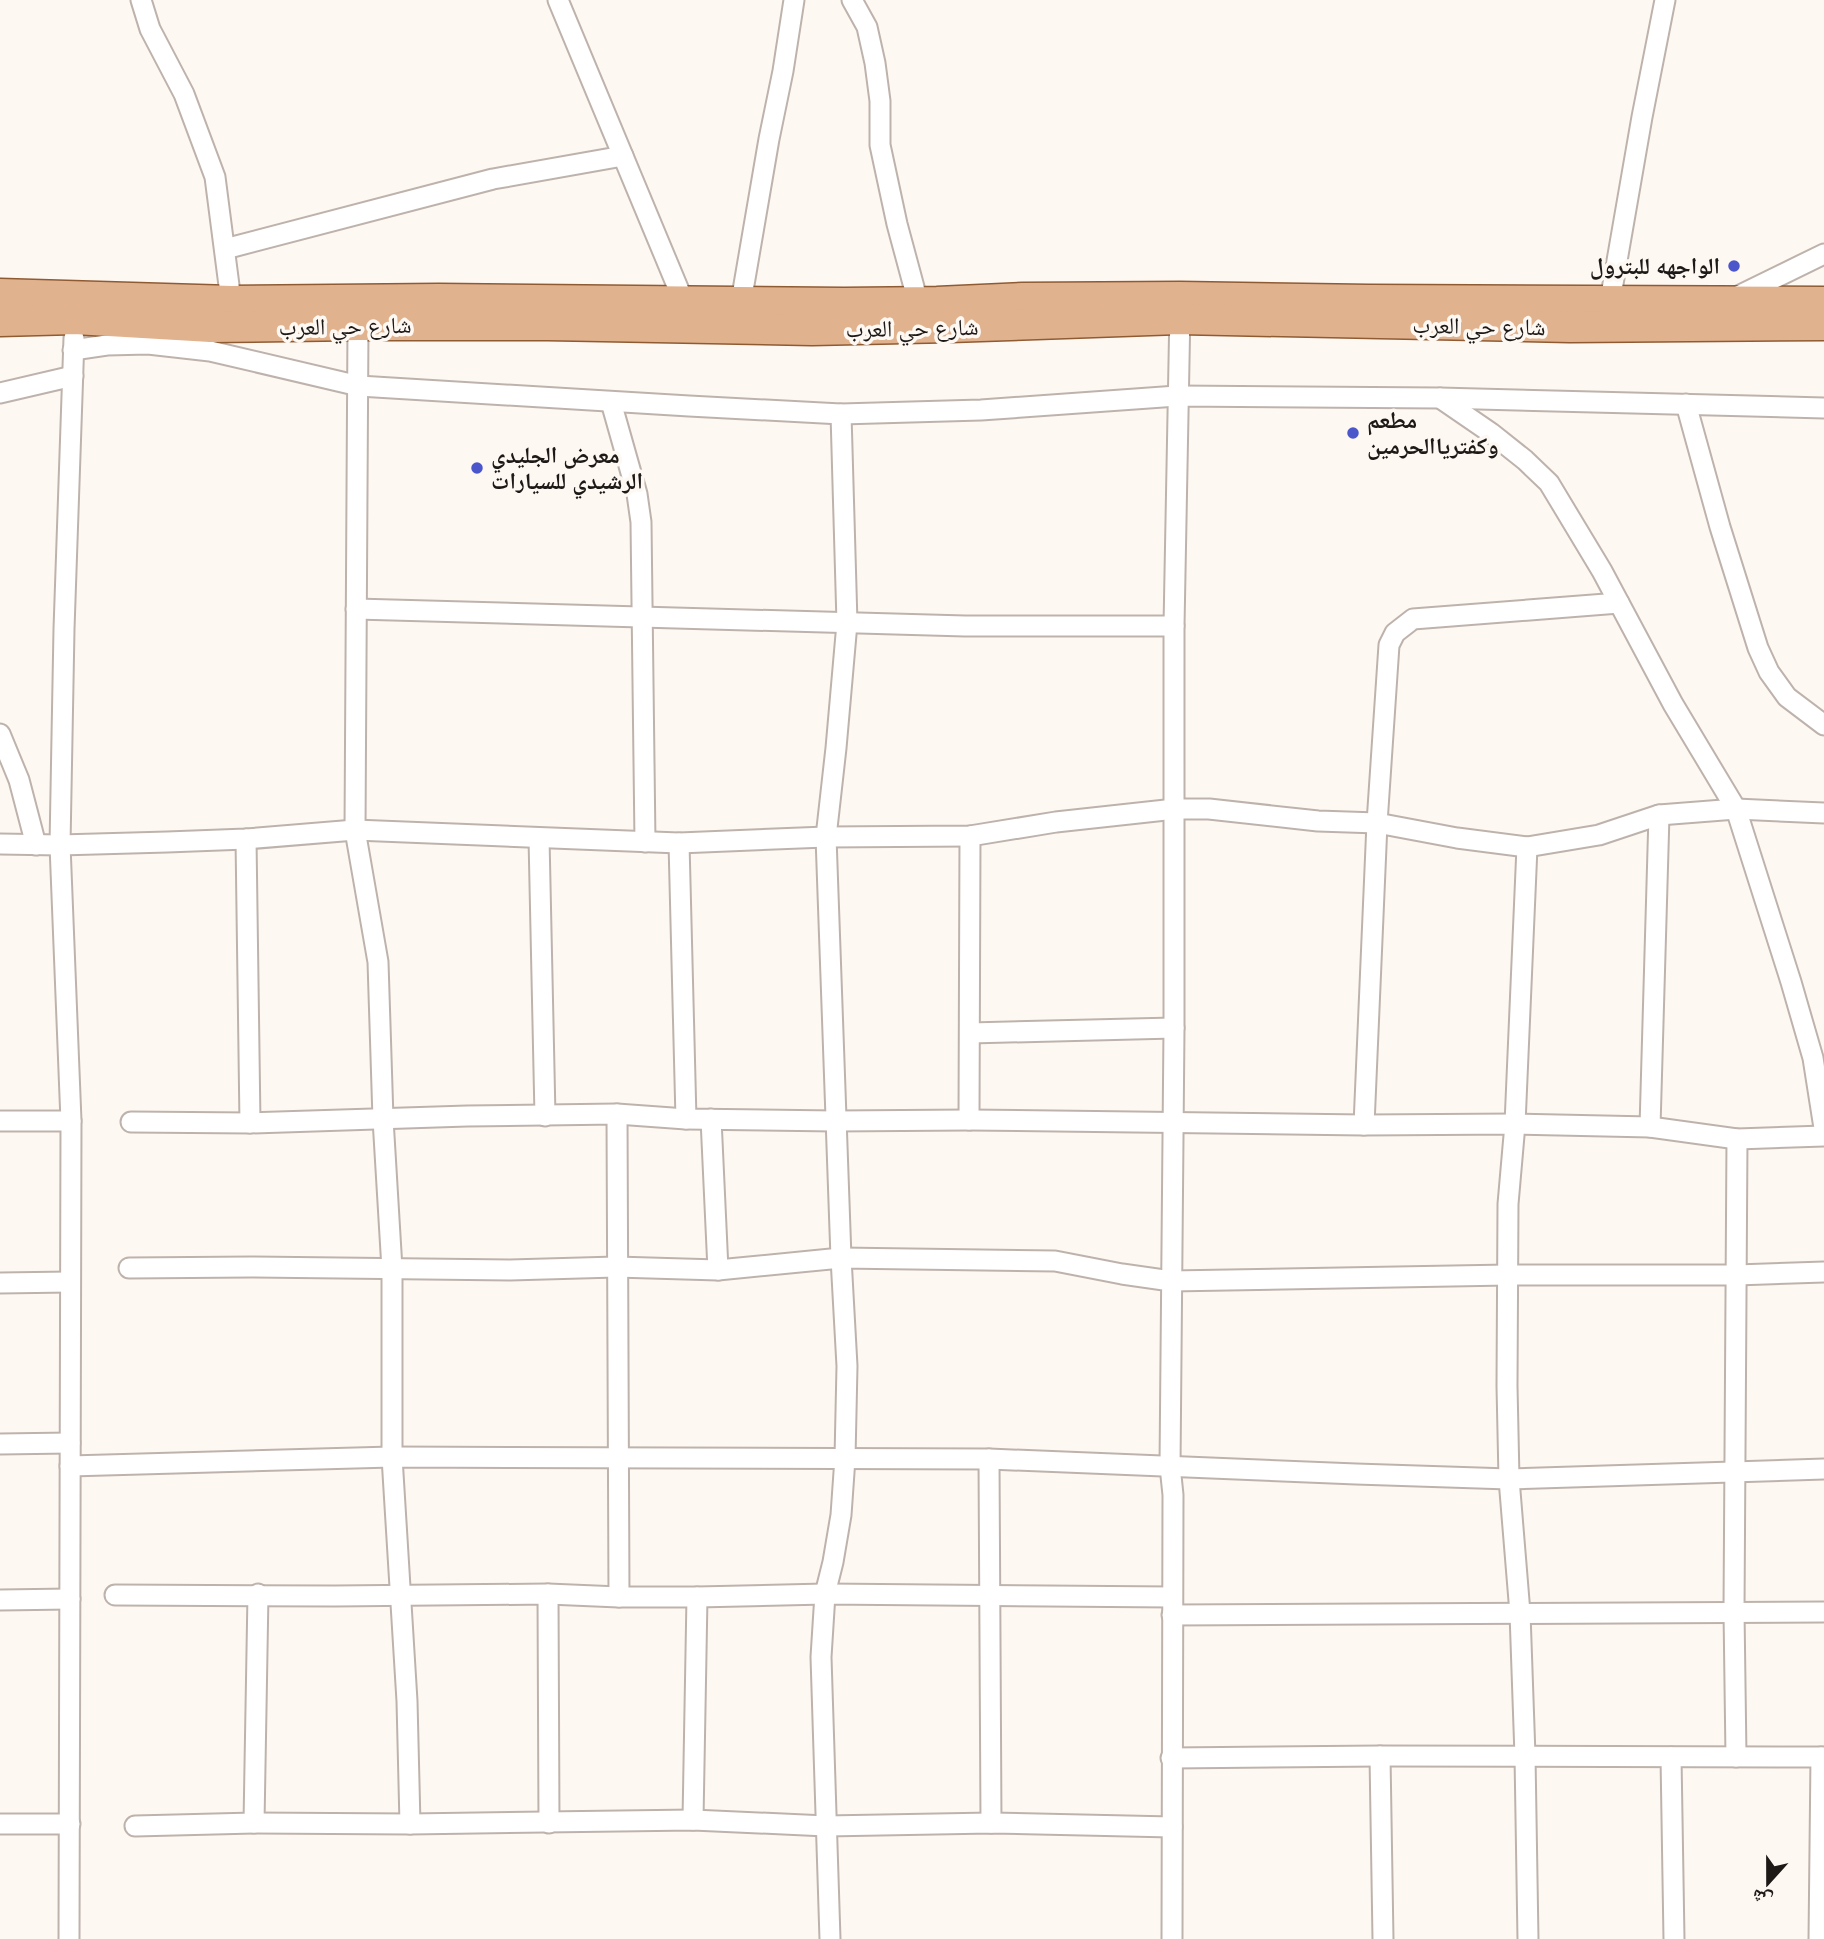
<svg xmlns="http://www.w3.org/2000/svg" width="1824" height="1939" font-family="'Noto Sans','Noto Naskh Arabic',sans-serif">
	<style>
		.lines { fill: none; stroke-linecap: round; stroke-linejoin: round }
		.minor-casing { stroke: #beb3ac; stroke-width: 23 }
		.primary-casing { stroke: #8f5b33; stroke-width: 33 }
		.minor { stroke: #fff; stroke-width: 19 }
		.primary { stroke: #e1b28e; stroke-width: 30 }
		.poi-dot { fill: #4b56cb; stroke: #fef8f3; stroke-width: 2.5 }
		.labels { text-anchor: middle; stroke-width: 7; stroke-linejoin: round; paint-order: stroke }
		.poi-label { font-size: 23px; font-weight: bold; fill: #1d1917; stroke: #fef8f3; text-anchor: start }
		.street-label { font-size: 23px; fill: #1d1917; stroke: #fef8f3 }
	</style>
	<rect width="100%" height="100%" fill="#fef8f3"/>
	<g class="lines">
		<defs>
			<g id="minor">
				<polyline points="141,0 150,29 184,94 215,177 231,301"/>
				<polyline points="558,0 683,300"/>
				<polyline points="852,0 867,27 875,63 880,101 880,145 897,224 918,302"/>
				<polyline points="225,249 493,179 623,156"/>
				<polyline points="1734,298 1824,254"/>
				<polyline points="1610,301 1642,117 1665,0"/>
				<polyline points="741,302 769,139 783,71 794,0"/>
				<polyline points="358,325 355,830 378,962 383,1119 392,1269 392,1457 407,1701 410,1824"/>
				<polyline points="73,350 107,345 148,344 210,351 359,386 689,406 841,414 981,410 1177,396 1440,398 1824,408"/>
				<polyline points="0,393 73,376"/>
				<polyline points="1440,398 1491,433 1525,460 1549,483 1602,571 1673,704 1736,809 1791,982 1813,1058 1824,1128"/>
				<polyline points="611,402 637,494 641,522 645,842"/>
				<polyline points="1686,404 1720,527 1758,648 1769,672 1787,697 1824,725"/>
				<polyline points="356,609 965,626 1174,626"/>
				<polyline points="0,734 19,780 36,845"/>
				<polyline points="539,838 545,1116"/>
				<polyline points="246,839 250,1123"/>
				<polyline points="679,843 686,1119"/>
				<polyline points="0,844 60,845 167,842 246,839 355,830 679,843 826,837 970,836 1056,822 1175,809 1209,809 1318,821 1377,823 1457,838 1527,847 1599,835 1659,815 1736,809 1824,813"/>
				<polyline points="1527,847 1515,1124 1508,1204 1507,1386 1509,1479 1520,1613 1525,1756 1528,1939"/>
				<polyline points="970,1033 1174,1028"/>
				<polyline points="617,1114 619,1597"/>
				<polyline points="711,1119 718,1270"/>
				<polyline points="969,1120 970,836"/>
				<polyline points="0,1121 71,1121"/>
				<polyline points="131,1122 250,1123 467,1116 617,1114 686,1119 835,1121 969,1120 1364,1125 1515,1124 1650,1127 1737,1139 1824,1136"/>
				<polyline points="1364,1125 1377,823 1389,645 1395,633 1413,619 1619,603"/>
				<polyline points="1650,1127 1659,815"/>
				<polyline points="129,1268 251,1267 510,1270 616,1267 718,1270 841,1258 1055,1261 1122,1274 1171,1281 1508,1275 1736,1275 1824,1272"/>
				<polyline points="0,1283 70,1282"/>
				<polyline points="0,1444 70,1443"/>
				<polyline points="989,1459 991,1823"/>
				<polyline points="70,1466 392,1457 989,1459 1356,1474 1509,1479 1824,1469"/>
				<polyline points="548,1594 549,1823"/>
				<polyline points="115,1595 335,1596 548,1594 619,1597 697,1597 825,1594 1172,1597"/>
				<polyline points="0,1600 70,1599"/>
				<polyline points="1172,1615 1824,1612"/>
				<polyline points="1380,1756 1383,1939"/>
				<polyline points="1671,1757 1674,1939"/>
				<polyline points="1736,1757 1734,1611 1737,1139"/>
				<polyline points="1171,1758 1380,1756 1824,1757"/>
				<polyline points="693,1820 697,1597"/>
				<polyline points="254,1823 258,1594"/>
				<polyline points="0,1824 70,1824"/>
				<polyline points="135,1826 254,1823 410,1824 693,1820 826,1826 991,1823 1172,1827"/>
				<polyline points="69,1939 71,1121 60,845 64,629 74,338"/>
				<polyline points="830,1939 821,1657 825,1594 833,1562 841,1515 845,1458 847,1366 841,1258 826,837 836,748 847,623 841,414"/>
				<polyline points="1172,1939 1173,1495 1170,1466 1174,1028 1174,626 1180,309"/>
				<polyline points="1819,1939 1821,1757"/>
			</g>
			<g id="primary">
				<polyline points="0,294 231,301 439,299 844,303 937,302 1023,298 1180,297 1369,300 1824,302"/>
				<polyline points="0,321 75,319 211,327 358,325 547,325 812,330 951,327 1179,319 1570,327 1824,325"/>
			</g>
		</defs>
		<!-- minor casing -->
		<use href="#minor" class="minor-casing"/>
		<!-- primary casing -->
		<use href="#primary" class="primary-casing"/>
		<!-- minor -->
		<use href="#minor" class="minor"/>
		<!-- primary -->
		<use href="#primary" class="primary"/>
	</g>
	<!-- markers -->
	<g class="poi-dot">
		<circle cx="1734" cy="266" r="7"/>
		<circle cx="1353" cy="433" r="7"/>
		<circle cx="477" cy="468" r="7"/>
	</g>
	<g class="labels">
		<!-- poi labels -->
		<g class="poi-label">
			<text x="1720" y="274" text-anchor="end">الواجهه للبترول</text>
			<text x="1367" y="428">مطعم<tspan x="1367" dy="26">وكفترياالحرمين</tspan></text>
			<text x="491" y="463">معرض الجليدي<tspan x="491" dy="26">الرشيدي للسيارات</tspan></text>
		</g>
		<!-- street labels -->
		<g class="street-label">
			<text transform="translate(345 326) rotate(-1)" y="8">شارع حي العرب</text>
			<text transform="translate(1479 326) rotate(1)" y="8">شارع حي العرب</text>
			<text transform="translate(912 328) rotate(-1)" y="8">شارع حي العرب</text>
		</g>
	</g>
	<!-- north arrow -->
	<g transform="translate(1768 1883) rotate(201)" stroke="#fef8f3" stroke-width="5" paint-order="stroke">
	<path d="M0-5L12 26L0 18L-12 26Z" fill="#1d1917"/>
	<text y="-10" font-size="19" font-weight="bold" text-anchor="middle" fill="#1d1917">ش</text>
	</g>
</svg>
